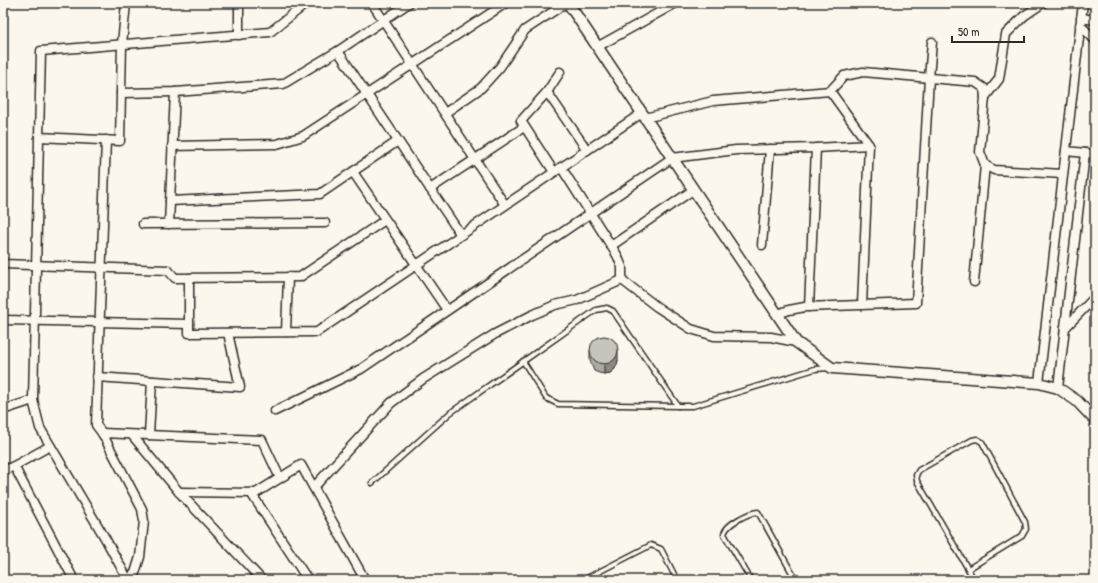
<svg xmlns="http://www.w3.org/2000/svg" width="1098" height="583" font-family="'Patrick Hand',sans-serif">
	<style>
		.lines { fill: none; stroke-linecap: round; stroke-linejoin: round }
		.service-casing { stroke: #2b2b2b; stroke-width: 7 }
		.minor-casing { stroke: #2b2b2b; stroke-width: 11 }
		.tertiary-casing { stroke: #2b2b2b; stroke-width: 13 }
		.service { stroke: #fbf7ec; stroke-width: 4 }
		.minor { stroke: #fbf7ec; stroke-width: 8 }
		.tertiary { stroke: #fbf7ec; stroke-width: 10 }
		.wall { fill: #aba9a2; stroke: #2b2b2b }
		.shaded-wall { fill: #8b8984; stroke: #2b2b2b }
		.building { fill: #c7c4bc; stroke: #2b2b2b }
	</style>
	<rect width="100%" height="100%" fill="#fbf7ec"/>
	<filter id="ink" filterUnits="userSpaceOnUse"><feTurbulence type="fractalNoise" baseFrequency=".025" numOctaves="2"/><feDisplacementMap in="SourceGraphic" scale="8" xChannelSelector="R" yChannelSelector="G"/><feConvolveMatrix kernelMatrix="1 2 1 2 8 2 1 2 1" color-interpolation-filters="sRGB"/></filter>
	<g filter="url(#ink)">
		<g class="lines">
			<defs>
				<g id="service">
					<polyline points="523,361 546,398 558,404 678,406"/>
					<polyline points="372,483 450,413 596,310 607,308 613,311 678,406 693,406 815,369 829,368"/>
					<polyline points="968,569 1022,536 1026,529 1025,522 982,442 977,439 972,440 919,470 916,475 917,481 968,569 974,580"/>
					<polyline points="583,580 651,545 661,549 677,580"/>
					<path d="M751,580L724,534C726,524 748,513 758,512L796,580"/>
				</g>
				<g id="minor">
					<polyline points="372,3 505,205"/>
					<polyline points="1081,18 1095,20"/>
					<polyline points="1080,25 1095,40"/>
					<polyline points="239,35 239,3"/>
					<polyline points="597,47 676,3"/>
					<polyline points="338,51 461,235"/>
					<polyline points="830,91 869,145 862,305"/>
					<polyline points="547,92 587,150"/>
					<polyline points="121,93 175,92 283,84 338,51 409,3"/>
					<polyline points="985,97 999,79 1006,34 1024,16 1043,3"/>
					<polyline points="445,113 481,88 500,67 525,30 566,3"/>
					<polyline points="645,118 713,101 830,91 844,76 863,72 975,82 984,88 985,97 980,152 985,165 994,170 1063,174"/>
					<polyline points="39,137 120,141 122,44 126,3"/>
					<polyline points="106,140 96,425 102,433 142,509 144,521 140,557 135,573 128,580"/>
					<polyline points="172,146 277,144 303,136 506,3"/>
					<polyline points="1066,151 1095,154"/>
					<polyline points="561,167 617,255 622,267 622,280"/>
					<polyline points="353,172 447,310"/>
					<polyline points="554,172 521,121 547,92 560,72"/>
					<polyline points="430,189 524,127"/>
					<polyline points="170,201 320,194 398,141"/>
					<polyline points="143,224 325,223"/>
					<polyline points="169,224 175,92"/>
					<polyline points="762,245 770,149"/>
					<polyline points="611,246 693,190"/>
					<polyline points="3,264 168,270 175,278 300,277 385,220"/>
					<polyline points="189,278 189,333 317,332 642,113"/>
					<polyline points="622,280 657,307 691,329 714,336 771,337 796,342"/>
					<polyline points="974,282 985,165"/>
					<polyline points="809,307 816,148"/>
					<polyline points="778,314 789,310 805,307 916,303 929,78 932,42"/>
					<polyline points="3,320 189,324"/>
					<polyline points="1065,328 1095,297"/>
					<polyline points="286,332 288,277"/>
					<polyline points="97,377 240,387 228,333"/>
					<polyline points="1039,383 1083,3"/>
					<polyline points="1058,388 1085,153"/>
					<polyline points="3,410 33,400"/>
					<polyline points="275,411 361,369 672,158 736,150 816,148 869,145"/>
					<polyline points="102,433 262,440 280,478"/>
					<polyline points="132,435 179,492 262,580"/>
					<polyline points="149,435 152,381"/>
					<polyline points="14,466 74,580"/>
					<polyline points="3,471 14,466 50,446"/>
					<polyline points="314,487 391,403 423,379 495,334 532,315 555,305 577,300 622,280"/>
					<polyline points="179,492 256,493 301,465 365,580"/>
					<polyline points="251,493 308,580"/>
					<polyline points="128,580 105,538 40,428 33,400 41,51 270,32 307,3"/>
				</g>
				<polyline id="tertiary" points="568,3 796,342 832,368 1039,383 1058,388 1077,401 1095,420"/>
			</defs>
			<!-- service casing -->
			<use href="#service" class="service-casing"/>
			<!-- minor casing -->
			<use href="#minor" class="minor-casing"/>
			<!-- tertiary casing -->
			<use href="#tertiary" class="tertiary-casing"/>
			<!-- service -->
			<use href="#service" class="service"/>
			<!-- minor -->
			<use href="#minor" class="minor"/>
			<!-- tertiary -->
			<use href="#tertiary" class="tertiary"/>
		</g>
		<!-- wall -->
		<polygon class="wall" points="590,350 618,360 617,365 614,370 610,373 604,374 599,373 594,371 590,361"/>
		<!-- shaded-wall -->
		<polygon class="shaded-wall" points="618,350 618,360 617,365 614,370 610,373 604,374 604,364"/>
		<!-- building -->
		<circle class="building" cx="604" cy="350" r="14"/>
	</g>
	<!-- margin -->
	<rect width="1098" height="583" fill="none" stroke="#fbf7ec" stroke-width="16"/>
	<rect x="8" y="8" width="1082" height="567" fill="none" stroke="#2b2b2b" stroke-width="1.5" filter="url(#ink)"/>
	<!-- scale -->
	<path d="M952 36v6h72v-6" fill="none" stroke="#2b2b2b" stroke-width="2"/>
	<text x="958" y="36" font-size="12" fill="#2b2b2b" stroke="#fbf7ec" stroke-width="3" paint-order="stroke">50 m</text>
</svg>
